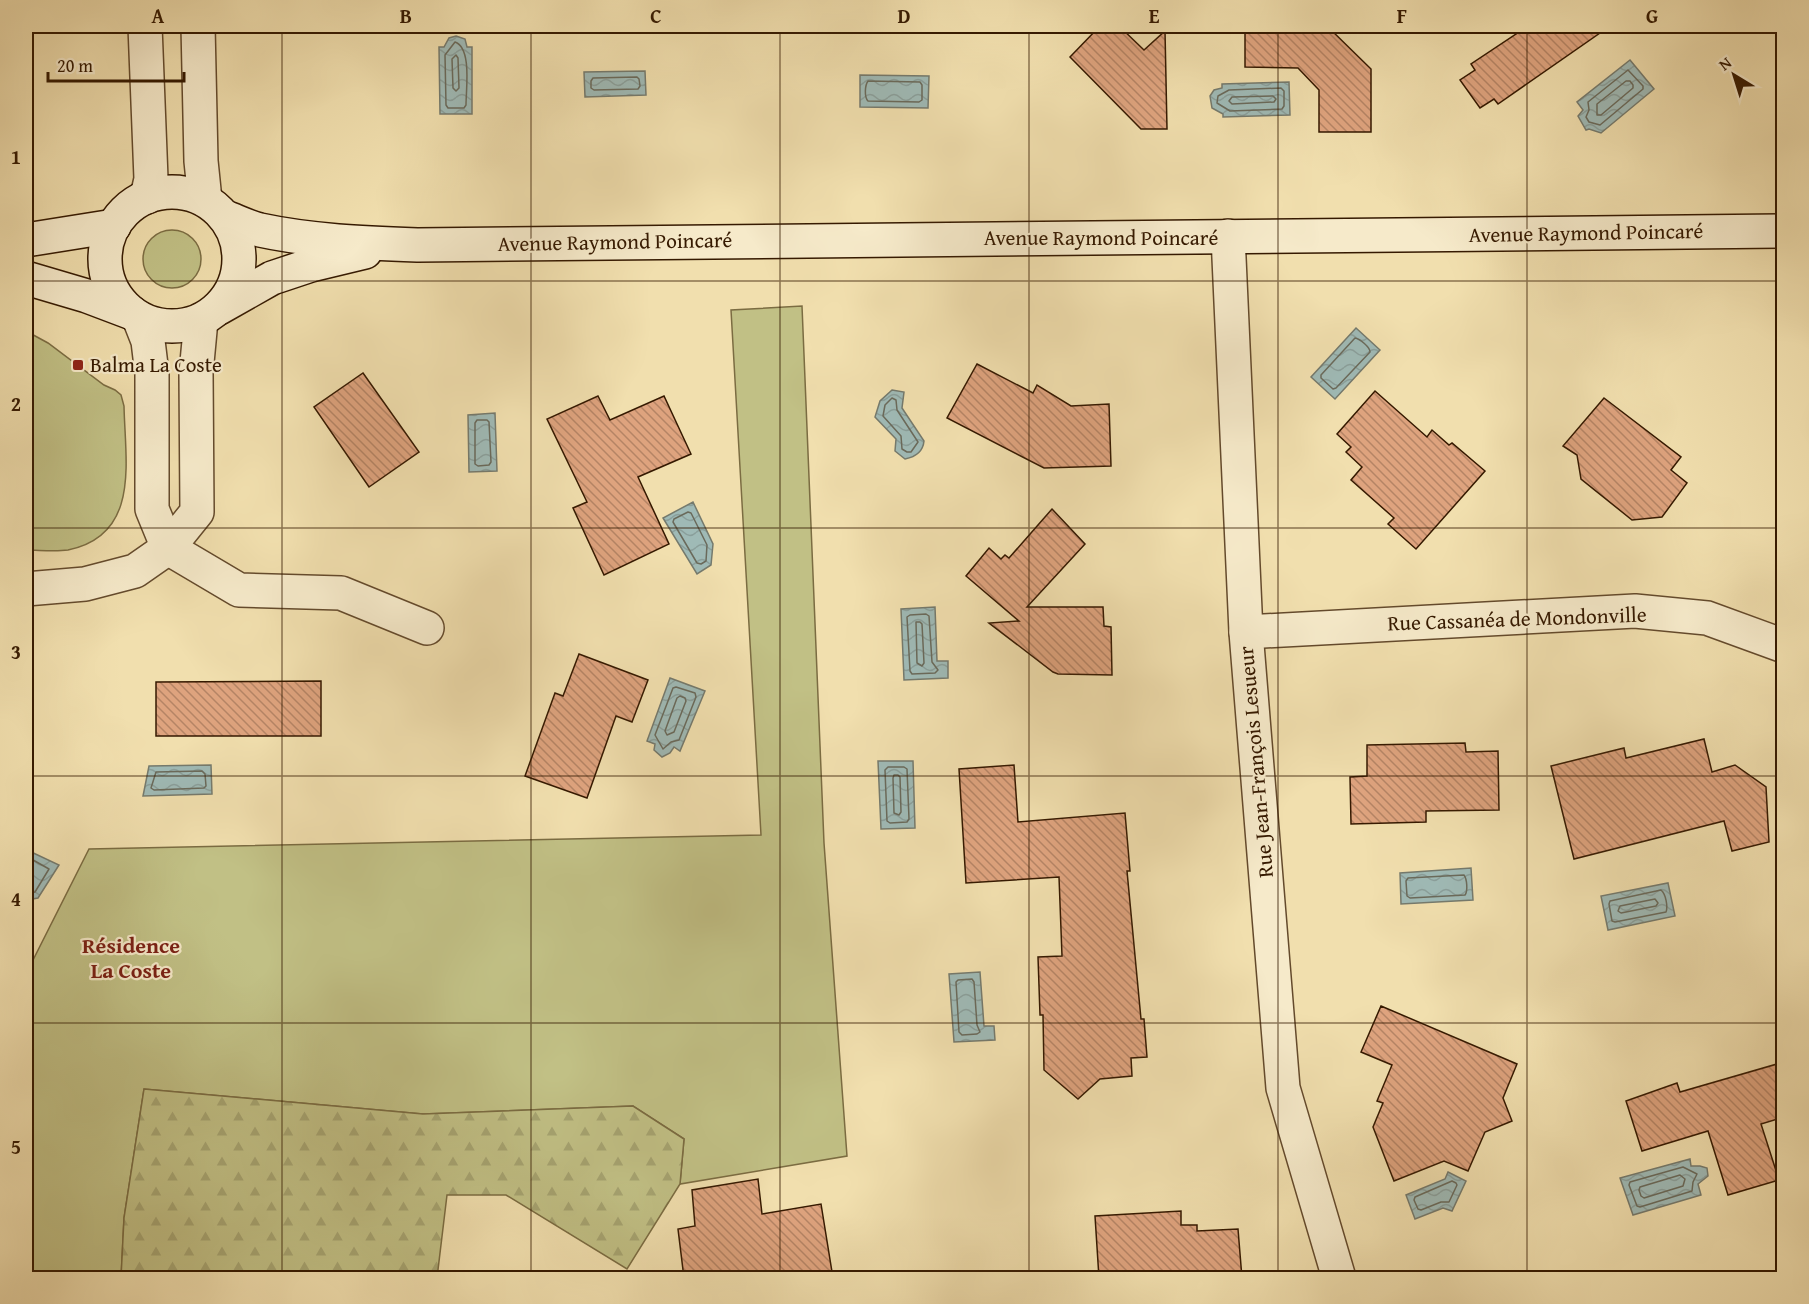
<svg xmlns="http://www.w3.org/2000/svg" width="1809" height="1304" font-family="'Gentium Book Plus',serif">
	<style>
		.grass { fill: #c1c085; stroke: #7b6c42; stroke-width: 1.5 }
		.forest { fill: url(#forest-firs); stroke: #7b6c42; stroke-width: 1.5 }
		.water { fill: url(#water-waves); stroke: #757a6d; stroke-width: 1.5 }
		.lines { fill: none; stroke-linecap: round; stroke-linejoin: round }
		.shore { stroke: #6a6a5b; stroke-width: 1.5 }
		.building { fill: url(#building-back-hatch); stroke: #351900; stroke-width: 1.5 }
		.minor-casing { stroke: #644a2c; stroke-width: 36 }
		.secondary-casing { stroke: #351900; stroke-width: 36 }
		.minor { stroke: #f6eaca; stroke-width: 33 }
		.secondary { stroke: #f6eaca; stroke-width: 33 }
		.grid { fill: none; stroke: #351900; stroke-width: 1.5; stroke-opacity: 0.55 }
		.poi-dot { fill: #8f2418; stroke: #f6eaca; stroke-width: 2 }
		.labels { text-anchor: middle; stroke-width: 4.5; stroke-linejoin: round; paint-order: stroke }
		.street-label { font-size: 21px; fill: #351900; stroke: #f6eaca }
		.poi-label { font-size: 21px; fill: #351900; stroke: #f6eaca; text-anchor: start }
		.neighbourhood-label { font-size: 22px; font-weight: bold; fill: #7a1f14; stroke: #f6eaca }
		.neatline { fill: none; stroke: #351900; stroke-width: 2 }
		.grid-label { font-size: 20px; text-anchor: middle; font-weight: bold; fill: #351900 }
	</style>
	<defs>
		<pattern id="forest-firs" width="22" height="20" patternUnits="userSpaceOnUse" patternTransform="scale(1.5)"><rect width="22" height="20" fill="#c1c085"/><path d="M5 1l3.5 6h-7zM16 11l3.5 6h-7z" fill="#a6a471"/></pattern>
		<pattern id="water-waves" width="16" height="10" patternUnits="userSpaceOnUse" patternTransform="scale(1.5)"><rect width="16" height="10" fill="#9fbab6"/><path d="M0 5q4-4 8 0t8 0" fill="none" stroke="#8a9f9b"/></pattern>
		<pattern id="building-back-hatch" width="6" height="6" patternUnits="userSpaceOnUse" patternTransform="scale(1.5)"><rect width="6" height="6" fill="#dea37e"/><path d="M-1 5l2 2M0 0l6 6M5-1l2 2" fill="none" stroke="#b58465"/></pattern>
	</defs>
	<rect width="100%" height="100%" fill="#f1dfae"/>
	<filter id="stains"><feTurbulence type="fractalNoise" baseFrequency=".00333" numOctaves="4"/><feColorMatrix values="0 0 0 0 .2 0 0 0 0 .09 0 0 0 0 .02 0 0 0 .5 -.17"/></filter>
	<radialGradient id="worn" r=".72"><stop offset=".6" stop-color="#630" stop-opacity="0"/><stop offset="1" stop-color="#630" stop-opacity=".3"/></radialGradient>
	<!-- grass -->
	<g class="grass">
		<circle cx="172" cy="259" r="29"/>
		<polygon points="802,306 824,843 847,1156 680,1184 684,1139 633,1106 423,1114 144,1089 124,1218 121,1278 26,1278 26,974 89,849 761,835 731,310"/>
		<path d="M26,331L48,343L104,385L115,390L121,395L124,406C125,461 141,535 68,550C54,552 39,550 26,550Z"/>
	</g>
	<!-- forest -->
	<polygon class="forest" points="144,1089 423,1114 633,1106 684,1139 680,1184 627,1269 506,1195 447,1195 437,1278 121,1278 124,1218"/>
	<!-- water -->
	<g class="water">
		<polygon points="456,36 465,39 467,47 472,47 472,114 440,114 439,47 444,47 449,38"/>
		<polygon points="1630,60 1654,89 1601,133 1589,129 1586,130 1578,116 1583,110 1577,102"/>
		<polygon points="645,71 646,95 585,97 584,72"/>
		<polygon points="860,75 929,76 928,108 860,107"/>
		<polygon points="1289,82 1290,115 1223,117 1223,114 1212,108 1210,96 1214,90 1222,88 1222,84"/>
		<polygon points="1356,328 1380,350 1335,399 1311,377"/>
		<path d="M892,390L904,392L902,408L924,441C923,452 915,457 905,459L895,451L896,439L875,417L880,401Z"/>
		<polygon points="495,413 497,471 469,472 468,415"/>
		<polygon points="693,502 713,544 711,565 697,574 663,518"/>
		<polygon points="935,607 937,661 948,661 948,678 904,680 901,609"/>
		<polygon points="670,678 705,691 680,751 674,747 670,753 662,757 654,750 655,744 647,741"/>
		<polygon points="878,761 913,761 915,828 881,829"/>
		<polygon points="211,765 212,794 143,796 149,766"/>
		<polygon points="27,850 59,865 38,898 26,900 26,854"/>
		<polygon points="1471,868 1473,900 1401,904 1400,873"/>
		<polygon points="1668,883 1675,916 1608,930 1601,896"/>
		<polygon points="980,972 984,1026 994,1026 995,1040 954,1042 949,974"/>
		<polygon points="1690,1159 1691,1166 1700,1166 1707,1168 1708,1176 1698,1184 1701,1195 1633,1215 1620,1178"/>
		<polygon points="1448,1172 1466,1181 1452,1211 1443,1208 1415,1219 1406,1195 1445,1179"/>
	</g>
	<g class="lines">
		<!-- shore -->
		<g class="shore">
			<path d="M455,42C472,48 466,89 466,105L464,108H448L446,105L445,55Z"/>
			<polygon points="456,55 458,58 459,88 456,91 453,88 452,59"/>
			<polygon points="1628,70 1643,86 1643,89 1600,125 1589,122 1586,117 1589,110 1588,102"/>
			<polygon points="637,77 639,79 640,86 638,89 594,90 591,88 591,81 593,78"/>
			<path d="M868,81L920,82L922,85V100L919,102L868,101C864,97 865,85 868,81Z"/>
			<polygon points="1626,81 1630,81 1633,85 1633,88 1601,115 1597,115 1597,104"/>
			<polygon points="1281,88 1284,91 1284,106 1282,109 1230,111 1217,103 1218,96 1229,90"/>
			<polygon points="1273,96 1276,99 1274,102 1232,104 1229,101 1232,97"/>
			<path d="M1355,338C1360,339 1370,347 1370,352L1336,388L1333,389L1321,378V375Z"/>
			<polygon points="892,398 896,400 897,410 918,442 911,452 907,452 902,449 901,436 883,416 885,405"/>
			<polygon points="477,420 487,420 489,422 491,462 489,465 478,466 475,464 475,423"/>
			<polygon points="688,512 691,513 707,545 706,561 701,564 697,563 673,522 674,519"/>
			<polygon points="926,614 929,616 932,662 938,670 935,673 912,674 910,671 907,617 910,615"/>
			<polygon points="916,622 920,622 922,624 924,663 922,666 917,663"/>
			<polygon points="676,687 695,693 696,697 679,740 671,742 663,749 655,735 673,688"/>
			<polygon points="680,696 685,698 686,701 674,732 667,735 665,731 677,698"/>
			<polygon points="888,767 904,767 907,769 909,819 907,822 890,823 887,821 885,770"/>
			<polygon points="202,771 205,774 206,786 204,788 154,790 151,788 156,772"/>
			<polygon points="894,775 898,775 900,777 901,812 899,815 894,813 893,778"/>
			<polyline points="26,856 49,869 35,892 26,894"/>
			<path d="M1464,875C1467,879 1468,891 1465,895L1410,898L1407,896L1406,881L1408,878Z"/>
			<path d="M1661,890C1666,894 1668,907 1666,912L1615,922L1612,921L1609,904L1610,901Z"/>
			<polygon points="1655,899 1658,903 1656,906 1621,913 1618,911 1620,906"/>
			<polygon points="972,979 974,982 977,1025 980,1032 977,1034 962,1035 959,1032 956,982 958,980"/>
			<polygon points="1683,1167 1697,1174 1693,1182 1692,1191 1640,1207 1637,1206 1629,1185 1630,1182"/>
			<polygon points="1680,1175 1685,1179 1683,1186 1644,1198 1641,1196 1639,1190 1640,1187"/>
			<polygon points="1452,1181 1456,1183 1457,1185 1449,1202 1441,1202 1421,1210 1418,1209 1414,1200 1415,1197"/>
		</g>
	</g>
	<!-- building -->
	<g class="building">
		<polygon points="1100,26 1119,26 1144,50 1165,31 1167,129 1141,129 1070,57"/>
		<polygon points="1245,26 1327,26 1371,69 1371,132 1319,132 1319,90 1298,68 1245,67"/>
		<polygon points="1528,26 1610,26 1498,104 1494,99 1480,108 1460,80 1475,70 1471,64"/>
		<polygon points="977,364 1033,393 1037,385 1071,406 1109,404 1111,466 1044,468 947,418"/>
		<polygon points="363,373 419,452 369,487 314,407"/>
		<polygon points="1375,391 1427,437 1432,430 1449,445 1452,443 1485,471 1416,549 1388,524 1394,518 1351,480 1362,467 1346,452 1351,447 1337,434"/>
		<polygon points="598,396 610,420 664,396 691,454 638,477 669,544 604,575 573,508 587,502 547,419"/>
		<polygon points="1604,398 1681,457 1671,470 1687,483 1662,517 1632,520 1581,479 1577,455 1563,446"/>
		<polygon points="1052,509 1085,544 1027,607 1103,607 1104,626 1111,627 1112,675 1058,674 1053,672 989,623 1019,621 966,576 989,548 1001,559 1005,555 1009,558"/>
		<polygon points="579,654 648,680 632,722 616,716 587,798 525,776 555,693 563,696"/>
		<polygon points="321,681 321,736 156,736 156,682"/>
		<polygon points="1704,739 1712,772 1735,765 1766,787 1769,842 1732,851 1724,821 1574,859 1551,766 1624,748 1626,758"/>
		<polygon points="1465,743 1466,752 1498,751 1499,810 1426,811 1426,822 1351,824 1350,777 1367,776 1367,745"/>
		<polygon points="1014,765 1018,822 1125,813 1130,871 1127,871 1141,1019 1144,1019 1147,1057 1131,1058 1132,1076 1100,1079 1078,1099 1044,1070 1043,1015 1040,1015 1038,957 1062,956 1059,877 966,883 959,769"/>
		<polygon points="1381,1006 1517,1064 1503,1098 1512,1121 1485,1132 1468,1171 1444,1161 1394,1181 1373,1127 1383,1103 1377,1101 1392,1065 1361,1052"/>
		<polygon points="1784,1062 1784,1117 1761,1124 1779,1180 1728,1195 1708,1131 1642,1151 1626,1101 1677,1083 1680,1092"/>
		<polygon points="758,1179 762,1214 821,1204 833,1278 684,1278 678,1229 695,1226 692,1190"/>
		<polygon points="1181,1211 1181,1225 1197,1225 1197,1231 1238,1229 1242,1278 1099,1278 1095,1216"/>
	</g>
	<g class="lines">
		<defs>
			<g id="minor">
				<polyline points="145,26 151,179 147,197"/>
				<polyline points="198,26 201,161 205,200"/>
				<polyline points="1228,236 1246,632 1283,1088 1339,1278"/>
				<polyline points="139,318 148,341 152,374 152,509 168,548 239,590 341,593 427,628"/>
				<polyline points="26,589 85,584 135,571 168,548 197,512 196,373 201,320"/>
				<polyline points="1246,632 1635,611 1707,618 1784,646"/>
			</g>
			<g id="secondary">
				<circle cx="172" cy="259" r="67"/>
				<path d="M225,217C236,221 248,227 260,230C311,241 365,243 418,245L1784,231"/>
				<polyline points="26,240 114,226"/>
				<polyline points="26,278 87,296 132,313"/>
				<polyline points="219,308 272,278 311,265 365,252"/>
			</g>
		</defs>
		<!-- minor casing -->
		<use href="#minor" class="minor-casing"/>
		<!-- secondary casing -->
		<use href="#secondary" class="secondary-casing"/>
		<!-- minor -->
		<use href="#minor" class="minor"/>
		<!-- secondary -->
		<use href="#secondary" class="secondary"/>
	</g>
	<!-- grid -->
	<path class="grid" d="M282,26V1278M531,26V1278M780,26V1278M1029,26V1278M1278,26V1278M1527,26V1278M26,281H1784M26,528H1784M26,776H1784M26,1023H1784"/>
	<!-- markers -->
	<rect class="poi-dot" x="72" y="359" width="12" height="12" rx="3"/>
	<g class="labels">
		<!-- street labels -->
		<g class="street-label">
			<text transform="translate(1586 233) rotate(-1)" y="7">Avenue Raymond Poincaré</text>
			<text x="1101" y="245">Avenue Raymond Poincaré</text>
			<text transform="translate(615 242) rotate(-1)" y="7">Avenue Raymond Poincaré</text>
			<text transform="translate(1517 619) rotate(-2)" y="7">Rue Cassanéa de Mondonville</text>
			<text transform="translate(1256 762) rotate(-95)" y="7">Rue Jean-François Lesueur</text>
		</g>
		<!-- poi labels -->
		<g class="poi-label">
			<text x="90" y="372">Balma La Coste</text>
		</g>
		<!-- neighbourhood labels -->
		<g class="neighbourhood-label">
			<text x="131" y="953">Résidence<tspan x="131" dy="25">La Coste</tspan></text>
		</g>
	</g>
	<!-- margin -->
	<rect width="1809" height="1304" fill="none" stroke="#f1dfae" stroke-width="66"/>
	<!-- north arrow -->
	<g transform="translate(1734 75) rotate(322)" stroke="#f6eaca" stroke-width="4.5" paint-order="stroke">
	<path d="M0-4.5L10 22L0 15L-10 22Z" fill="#351900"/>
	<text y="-9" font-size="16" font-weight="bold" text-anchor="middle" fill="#351900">N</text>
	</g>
	<!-- scale -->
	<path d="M48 72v9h136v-9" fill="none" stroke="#351900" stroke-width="3"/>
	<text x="57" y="72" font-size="18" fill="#351900" stroke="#f6eaca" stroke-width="4.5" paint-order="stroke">20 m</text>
	<rect x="33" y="33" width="1743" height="1238" class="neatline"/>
	<g class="grid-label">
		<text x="158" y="23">A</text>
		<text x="406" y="23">B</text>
		<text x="656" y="23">C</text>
		<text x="904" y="23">D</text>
		<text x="1154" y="23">E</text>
		<text x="1402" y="23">F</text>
		<text x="1652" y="23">G</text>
		<text x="16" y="164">1</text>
		<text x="16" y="411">2</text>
		<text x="16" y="659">3</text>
		<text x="16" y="906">4</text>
		<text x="16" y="1154">5</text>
	</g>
	<rect width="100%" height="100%" filter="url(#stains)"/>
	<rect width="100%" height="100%" fill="url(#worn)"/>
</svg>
